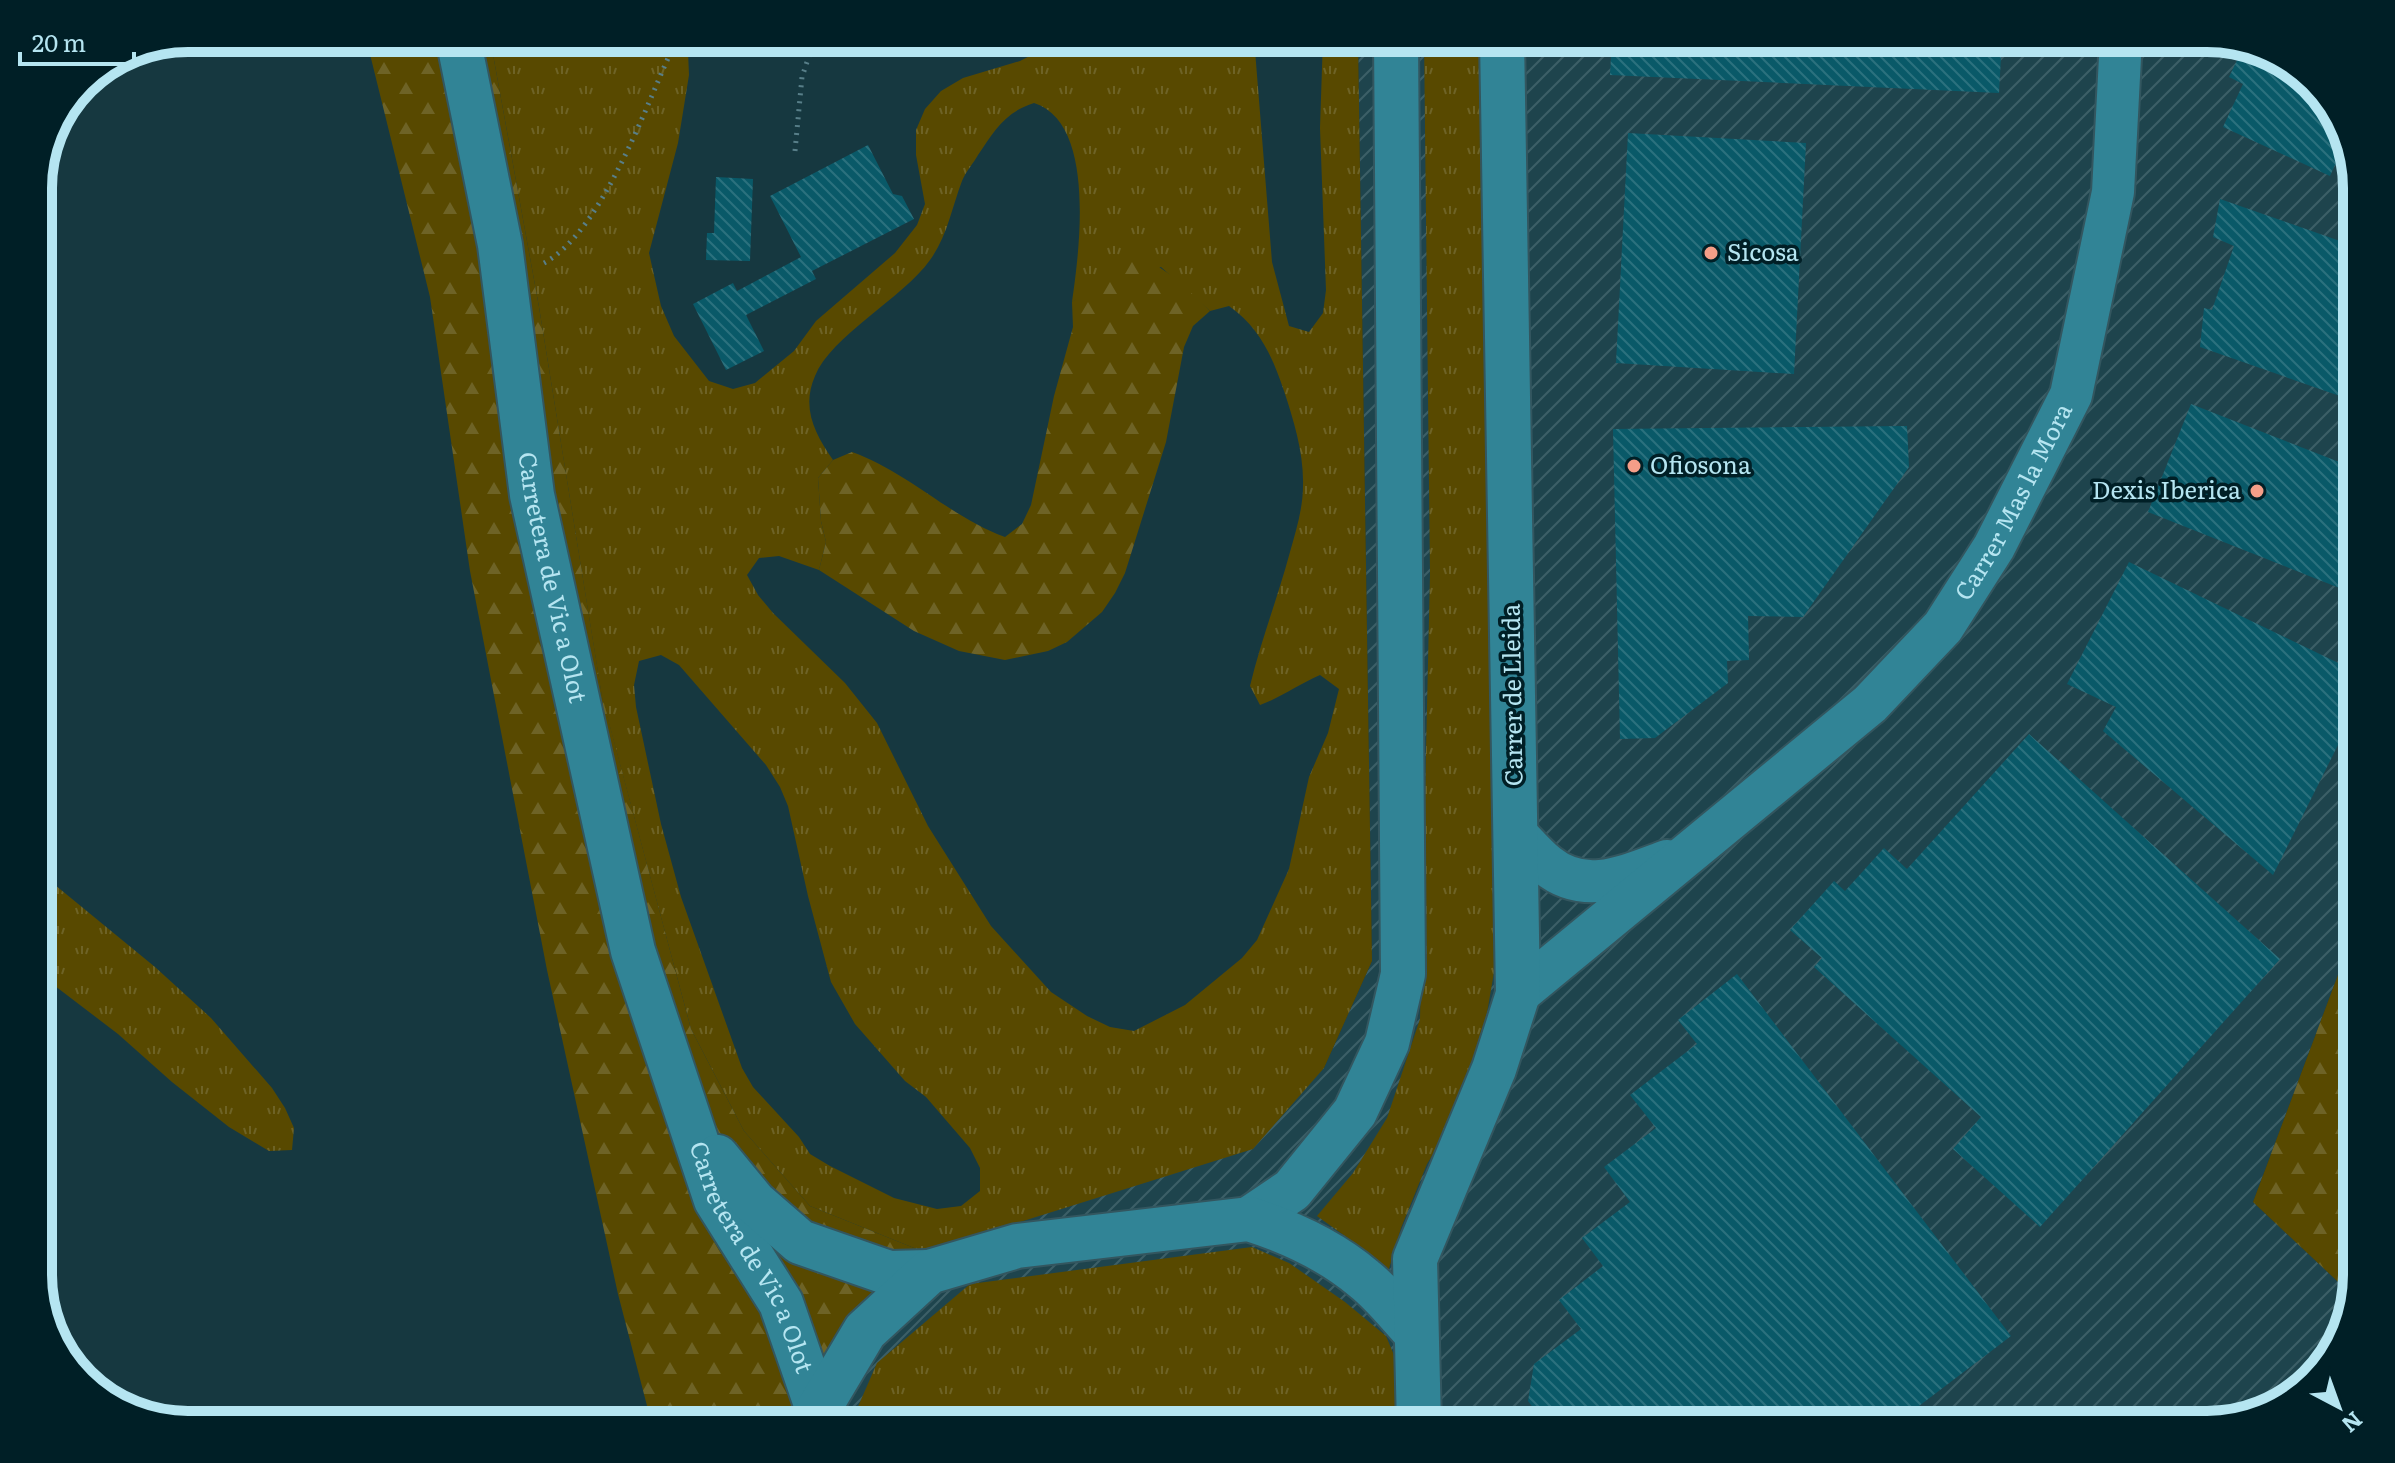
<svg xmlns="http://www.w3.org/2000/svg" width="2395" height="1463" font-family="Literata,serif">
	<style>
		.industrial { fill: url(#industrial-furrows) }
		.grass { fill: url(#grass-tufts); fill-rule: evenodd }
		.forest { fill: url(#forest-firs) }
		.building { fill: url(#building-back-hatch) }
		.lines { fill: none; stroke-linecap: round; stroke-linejoin: round }
		.minor-casing { stroke: #33565f; stroke-width: 46 }
		.tertiary-casing { stroke: #33565f; stroke-width: 48 }
		.path { stroke: #587f89; stroke-width: 5; stroke-dasharray: 2 6; stroke-linecap: butt }
		.minor { stroke: #318496; stroke-width: 42 }
		.tertiary { stroke: #318496; stroke-width: 44 }
		.poi-dot { fill: #f49e88; stroke: #001f26; stroke-width: 3 }
		.labels { text-anchor: middle; stroke-width: 7; stroke-linejoin: round; paint-order: stroke }
		.poi-label { font-size: 24px; fill: #b5e5f1; stroke: #001f26; text-anchor: start }
		.street-label { font-size: 24px; fill: #b5e5f1; stroke: #001f26 }
		.rim { fill: none; stroke: #b5e5f1; stroke-width: 10 }
	</style>
	<defs>
		<pattern id="industrial-furrows" width="10" height="10" patternUnits="userSpaceOnUse" patternTransform="scale(2)"><rect width="10" height="10" fill="#1e444d"/><path d="M-1 1l2-2M0 10L10 0M9 11l2-2" fill="none" stroke="#3c5f67"/></pattern>
		<pattern id="grass-tufts" width="24" height="20" patternUnits="userSpaceOnUse" patternTransform="scale(2)"><rect width="24" height="20" fill="#584900"/><path d="M3 7l-1-3M5 7V3M7 7l1-3M15 17l-1-3M17 17v-4M19 17l1-3" fill="none" stroke="#6e6326"/></pattern>
		<pattern id="forest-firs" width="22" height="20" patternUnits="userSpaceOnUse" patternTransform="scale(2)"><rect width="22" height="20" fill="#584900"/><path d="M5 1l3.5 6h-7zM16 11l3.5 6h-7z" fill="#6e6326"/></pattern>
		<pattern id="building-back-hatch" width="6" height="6" patternUnits="userSpaceOnUse" patternTransform="scale(2)"><rect width="6" height="6" fill="#095968"/><path d="M-1 5l2 2M0 0l6 6M5-1l2 2" fill="none" stroke="#2b717e"/></pattern>
	</defs>
	<rect width="100%" height="100%" fill="#163840"/>
	<!-- industrial -->
	<polygon class="industrial" points="1358,38 2207,38 2282,58 2337,113 2357,179 2357,924 2253,1202 2352,1295 2337,1350 2282,1405 2208,1425 797,1425 924,1252 1324,1068 1372,961"/>
	<!-- grass -->
	<g class="grass">
		<path d="M490,38H693L688,52L689,75L678,143L649,253L661,306L674,336L709,381L733,389L755,383L794,351L816,321L895,253L917,225L925,204L916,155V130L925,109L941,91L963,78L1020,61L1065,38H1254L1272,262L1289,326L1309,332L1323,313L1326,290L1320,128L1323,38H1358L1372,961L1324,1068L1253,1149L924,1252L810,1206L744,1131L691,1029L602,697L539,307ZM1034,103C1097,123 1079,253 1072,302L1092,289L1161,267L1210,311L1229,306C1260,328 1272,356 1284,391C1294,421 1304,454 1303,486C1303,508 1296,531 1290,552C1278,597 1261,640 1250,686L1260,705C1282,697 1299,684 1320,675L1339,689L1328,733L1309,777L1289,869L1257,940L1242,958L1185,1005L1134,1031L1110,1027L1087,1016L1051,992L991,926L928,826L877,723L845,683L773,613L758,595L747,575L759,558L779,556L819,570L826,542L821,521L818,478L833,460C815,434 801,408 815,376C831,336 903,298 930,260C947,237 952,207 962,181C966,171 973,164 978,155C994,131 1005,112 1034,103ZM661,655L679,665L766,765L780,787L788,806L808,896L831,982L855,1024L905,1081L926,1097L970,1148L980,1168V1191L961,1206L937,1209L894,1198L830,1166L810,1154L799,1137L753,1087L742,1068L681,897L661,824L636,707L634,685L639,661Z"/>
		<polygon points="1424,38 1485,38 1488,582 1498,949 1481,1048 1467,1099 1427,1164 1401,1228 1386,1279 1349,1239 1317,1216 1353,1173 1387,1118 1420,1019 1430,574"/>
		<polygon points="38,871 155,967 211,1018 272,1088 285,1108 294,1128 292,1150 269,1151 229,1127 172,1082 118,1034 38,973"/>
		<polygon points="1252,1247 1289,1263 1345,1302 1386,1336 1401,1372 1403,1425 850,1425 877,1363 970,1284"/>
	</g>
	<!-- forest -->
	<g class="forest">
		<polygon points="366,38 490,38 539,307 602,696 691,1029 744,1131 810,1206 924,1252 797,1425 652,1425 618,1294 547,970 470,571 430,297"/>
		<path d="M1143,256L1178,280L1210,311L1193,326L1184,347L1166,442L1125,573L1115,593L1102,612L1067,642L1048,651L1005,660L959,651L914,631L819,570L826,542L821,521L818,478L833,460L852,452C908,472 950,517 1005,537L1022,524L1031,505L1054,396L1073,327L1072,302L1124,261Z"/>
		<polygon points="2357,924 2357,1276 2352,1295 2253,1202"/>
	</g>
	<!-- building -->
	<g class="building">
		<polygon points="959,38 1030,38 1030,39 962,54"/>
		<polygon points="1612,38 2002,38 1999,93 1610,75"/>
		<polygon points="2243,48 2282,58 2337,113 2355,174 2335,165 2330,176 2223,127 2243,84 2229,77"/>
		<polygon points="1628,133 1806,143 1794,374 1616,363"/>
		<polygon points="868,145 893,194 902,196 914,219 812,271 816,279 746,315 764,351 726,370 693,304 733,283 737,291 801,257 770,196"/>
		<polygon points="716,177 753,179 750,261 706,260 707,233 714,233"/>
		<polygon points="2220,199 2357,247 2357,402 2200,347 2204,308 2212,310 2234,246 2213,237"/>
		<polygon points="2191,404 2357,469 2357,595 2148,512"/>
		<polygon points="1907,426 1909,467 1803,617 1748,616 1749,660 1727,661 1728,683 1655,738 1620,739 1613,429"/>
		<polygon points="2129,562 2357,672 2357,707 2273,875 2103,731 2116,707 2067,684"/>
		<polygon points="2029,734 2280,959 2040,1227 1953,1149 1981,1117 1814,967 1822,958 1790,930 1834,881 1845,891 1884,848 1907,869"/>
		<polygon points="1737,974 2011,1336 1894,1425 1546,1425 1528,1401 1534,1364 1581,1329 1559,1300 1603,1266 1582,1238 1630,1202 1604,1167 1656,1128 1630,1095 1697,1044 1678,1020"/>
	</g>
	<g class="lines">
		<defs>
			<g id="minor">
				<path d="M1515,833C1525,843 1535,855 1547,865C1585,896 1626,876 1667,861"/>
				<path id="s1" d="M1518,994L1870,704L1943,627L1994,547L2071,395L2113,192L2121,38"/>
			</g>
			<g id="tertiary">
				<path id="s2" d="M458,38L500,245L532,495L633,951L716,1200L781,1303L818,1410"/>
				<polyline points="717,1157 754,1202 800,1242 889,1273 929,1272"/>
				<polyline points="1249,1219 1292,1190 1355,1112 1387,1043 1403,974 1396,38"/>
				<path d="M816,1425L818,1410L865,1331L929,1272L1017,1246L1249,1219C1290,1232 1331,1251 1364,1279C1383,1294 1399,1315 1416,1333"/>
				<polyline points="1419,1425 1415,1259 1494,1069 1518,994 1502,38"/>
			</g>
		</defs>
		<!-- minor casing -->
		<use href="#minor" class="minor-casing"/>
		<!-- tertiary casing -->
		<use href="#tertiary" class="tertiary-casing"/>
		<!-- path -->
		<g class="path">
			<polyline points="795,151 802,77 815,38"/>
			<path d="M544,263C600,233 643,114 669,56L674,38"/>
		</g>
		<!-- minor -->
		<use href="#minor" class="minor"/>
		<!-- tertiary -->
		<use href="#tertiary" class="tertiary"/>
	</g>
	<!-- markers -->
	<g class="poi-dot">
		<circle cx="1711" cy="253" r="8"/>
		<circle cx="1634" cy="466" r="8"/>
		<circle cx="2257" cy="491" r="8"/>
	</g>
	<g class="labels">
		<!-- poi labels -->
		<g class="poi-label">
			<text x="1727" y="261">Sicosa</text>
			<text x="1650" y="474">Ofiosona</text>
			<text x="2241" y="499" text-anchor="end">Dexis Iberica</text>
		</g>
		<!-- street labels -->
		<g class="street-label">
			<text dy="8" stroke="none"><textPath href="#s1" startOffset="706">Carrer Mas la Mora</textPath></text>
			<text dy="8" stroke="none"><textPath href="#s2" startOffset="548">Carretera de Vic a Olot</textPath></text>
			<text transform="translate(1513 695) rotate(-91)" y="8">Carrer de Lleida</text>
			<text dy="8" stroke="none"><textPath href="#s2" startOffset="1260">Carretera de Vic a Olot</textPath></text>
		</g>
	</g>
	<!-- crop -->
	<path d="M0 0H2395V1463H0ZM188 52H2207A136 136 0 0 1 2343 188V1275A136 136 0 0 1 2207 1411H188A136 136 0 0 1 52 1275V188A136 136 0 0 1 188 52Z" fill="#001f26" fill-rule="evenodd"/>
	<path class="rim" d="M188 52H2207A136 136 0 0 1 2343 188V1275A136 136 0 0 1 2207 1411H188A136 136 0 0 1 52 1275V188A136 136 0 0 1 188 52Z"/>
	<!-- north arrow -->
	<g transform="translate(2339 1407) rotate(139)" stroke="#001f26" stroke-width="6" paint-order="stroke">
	<path d="M0-6L14 30L0 20L-14 30Z" fill="#b5e5f1"/>
	<text y="-12" font-size="22" font-weight="bold" text-anchor="middle" fill="#b5e5f1">N</text>
	</g>
	<!-- scale -->
	<path d="M20 52v12h114v-12" fill="none" stroke="#b5e5f1" stroke-width="4"/>
	<text x="32" y="52" font-size="24" fill="#b5e5f1" stroke="#001f26" stroke-width="6" paint-order="stroke">20 m</text>
</svg>
